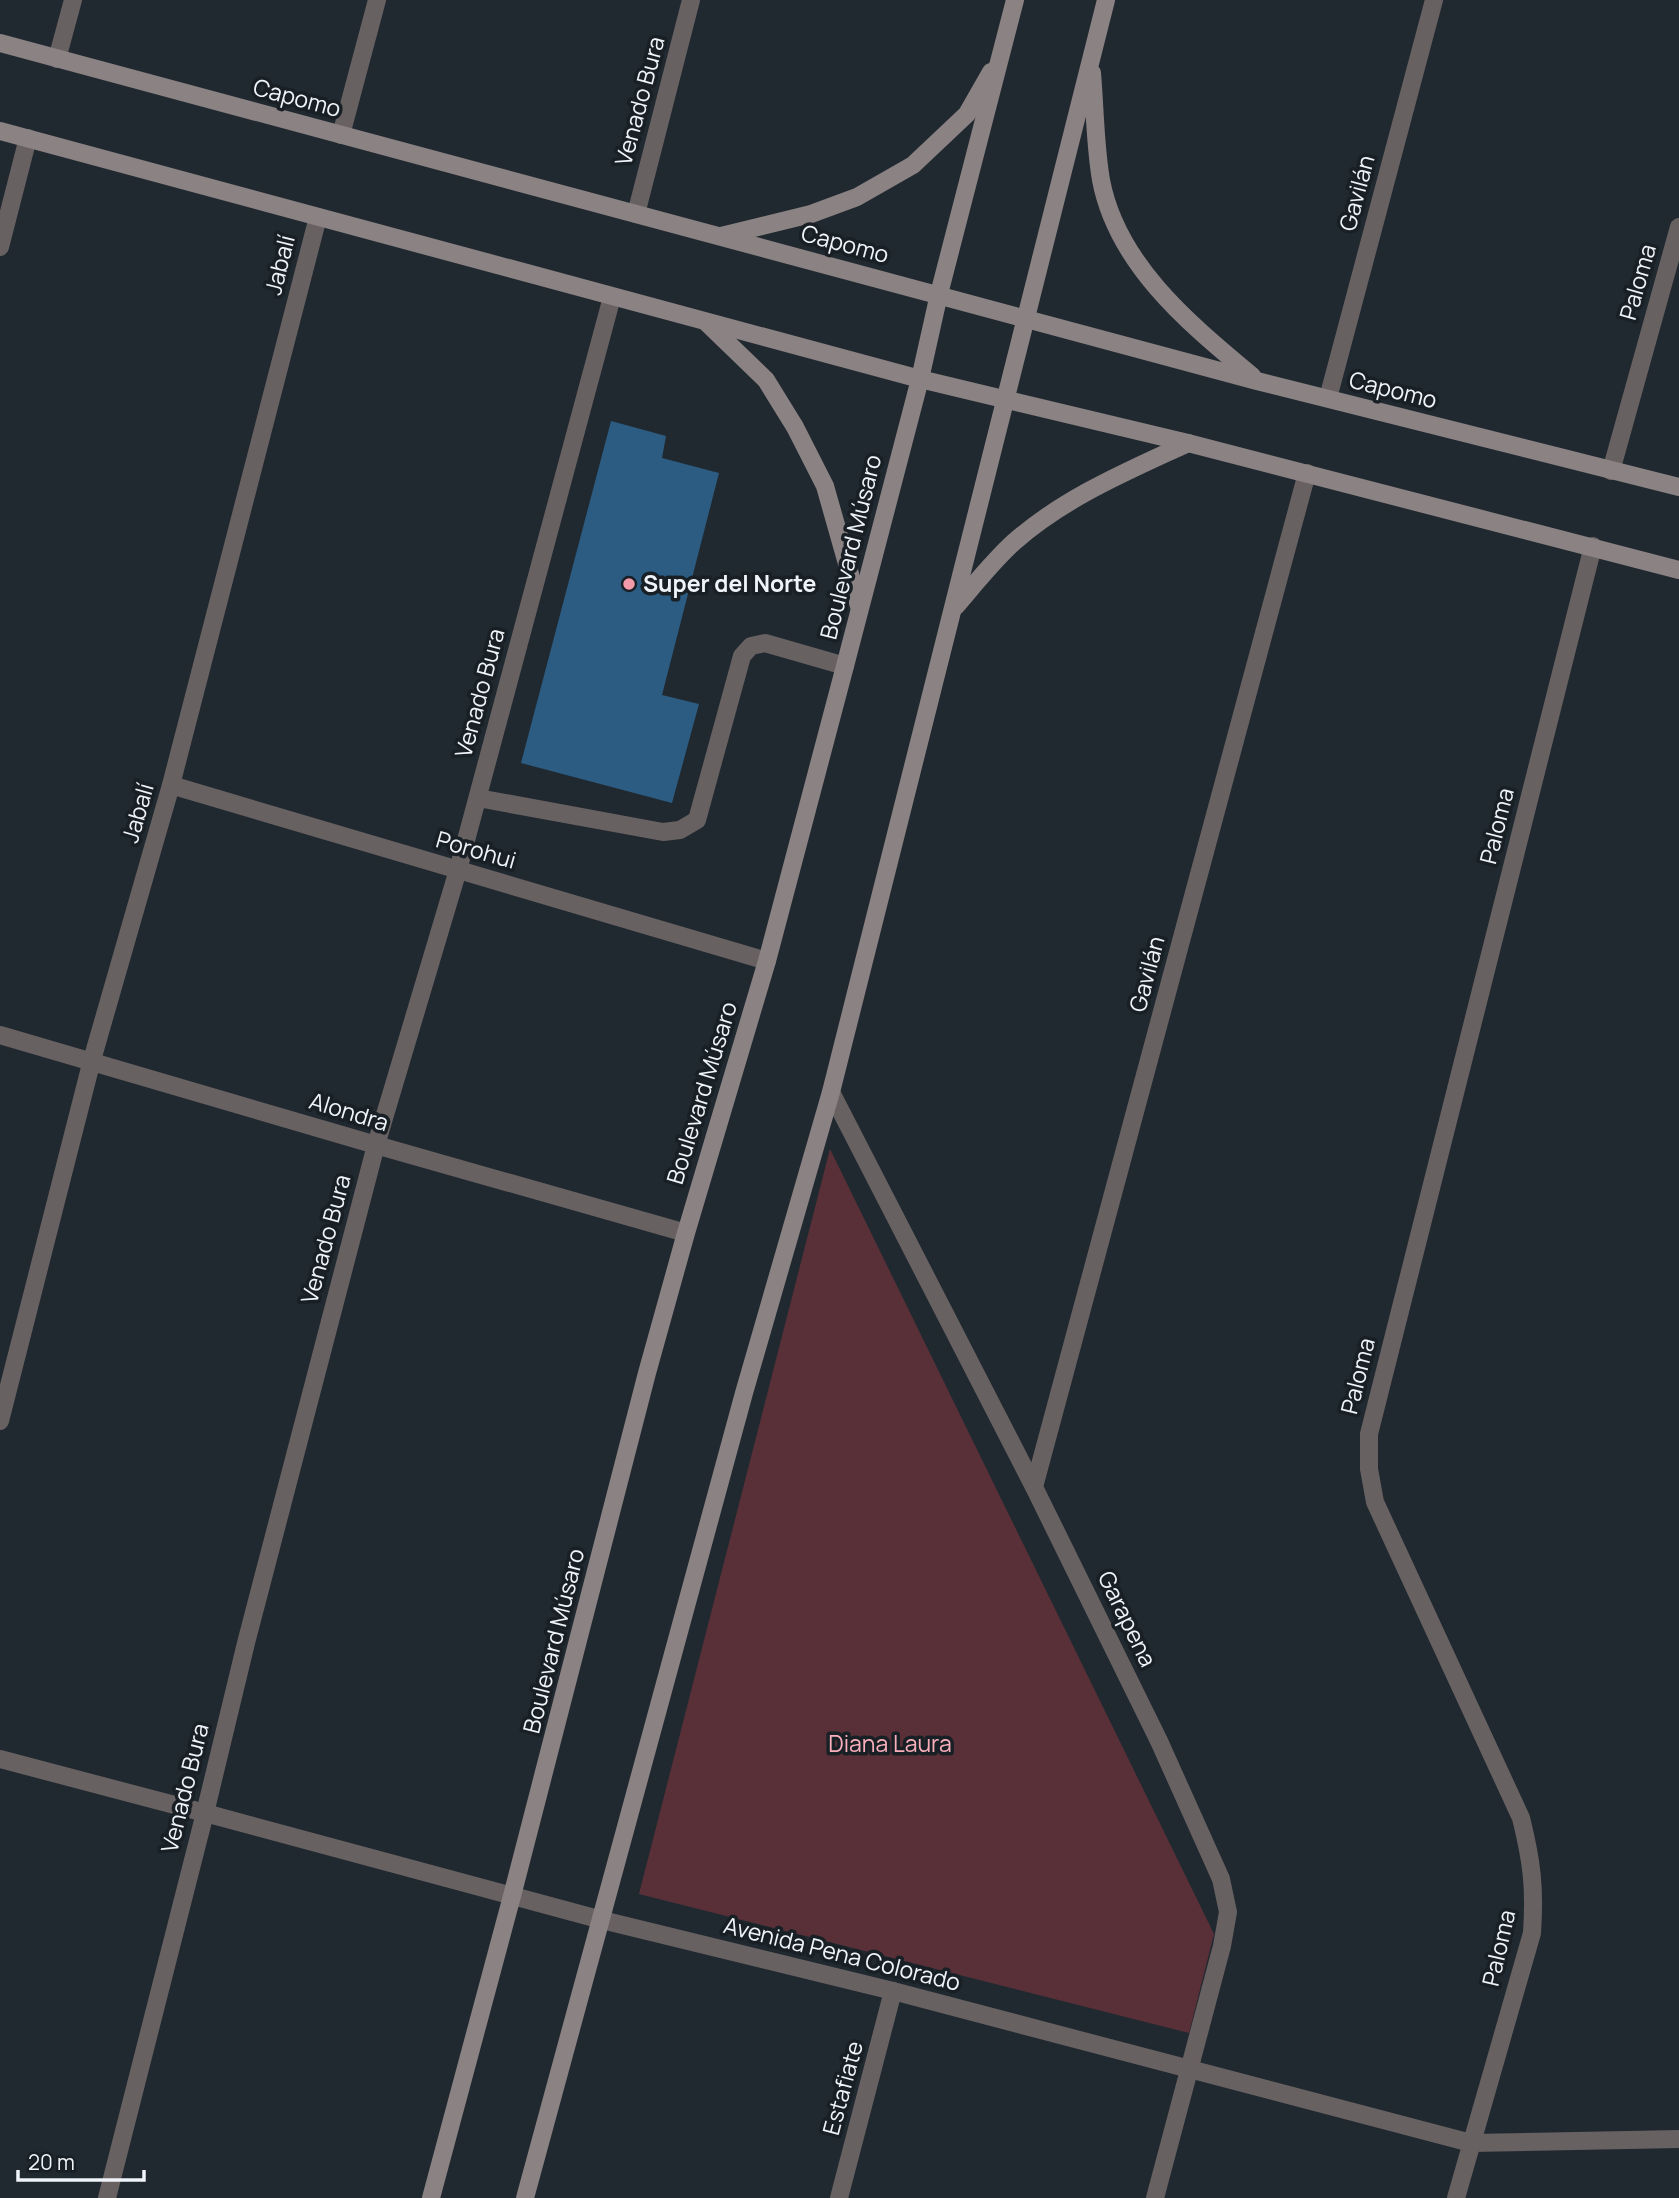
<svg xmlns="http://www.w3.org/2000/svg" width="1679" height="2198" font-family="Manrope,sans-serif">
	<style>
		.green { fill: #5a3038 }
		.building { fill: #2c5c82 }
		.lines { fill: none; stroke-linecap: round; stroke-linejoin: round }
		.lane { stroke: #686162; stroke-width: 18 }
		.street { stroke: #686162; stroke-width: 18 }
		.secondary { stroke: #8b8283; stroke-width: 18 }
		.poi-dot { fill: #f39aaa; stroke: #182026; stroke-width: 2.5 }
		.labels { text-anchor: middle; stroke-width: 7; stroke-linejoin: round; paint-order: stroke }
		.street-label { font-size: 23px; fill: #eef4f9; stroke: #182026 }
		.poi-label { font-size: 23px; font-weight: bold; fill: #eef4f9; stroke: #182026; text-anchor: start }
		.park-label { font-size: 23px; fill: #faafbb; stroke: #182026 }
	</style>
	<rect width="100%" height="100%" fill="#212930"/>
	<!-- green -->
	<polygon class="green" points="830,1149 1214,1934 1189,2033 639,1894"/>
	<!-- building -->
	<polygon class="building" points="611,421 666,436 662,458 719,473 662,695 699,704 672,803 521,763"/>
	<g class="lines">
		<!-- lane -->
		<polyline class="lane" points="478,798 663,832 680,830 697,820 742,656 751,646 765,643 845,666"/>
		<!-- street -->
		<g class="street">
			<polyline points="57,59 73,0"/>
			<polyline points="341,135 377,0"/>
			<polyline points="636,214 691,0"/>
			<polyline points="0,247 28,138"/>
			<polyline points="1328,398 1434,0"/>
			<polyline points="1611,471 1679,227"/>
			<polyline points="171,785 767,961"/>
			<polyline points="0,1035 376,1145 686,1233"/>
			<polyline points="831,1092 1034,1487 1159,1741 1221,1879 1228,1912 1222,1946 1155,2198"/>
			<polyline points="0,1421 92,1060 171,785 318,217"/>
			<polyline points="1034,1487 1307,473"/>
			<polyline points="0,1759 205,1813 602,1920 893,1991 1471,2143 1679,2139"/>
			<polyline points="107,2198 205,1813 246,1643 376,1145 458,870 612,297"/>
			<polyline points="839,2198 893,1991"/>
			<path d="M1456,2198L1532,1933C1535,1888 1532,1862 1521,1818L1375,1502L1369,1469V1434L1593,546"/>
		</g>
		<!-- secondary -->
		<g class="secondary">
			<polyline points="0,43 1257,381 1679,487"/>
			<path d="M1092,73C1095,107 1095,146 1101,180C1117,265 1190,324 1252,376"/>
			<polyline points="0,131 920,379 1188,443 1679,570"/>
			<polyline points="721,236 811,214 857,197 913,165 967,114 991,72"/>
			<polyline points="706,322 766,380 795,427 825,486 859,606"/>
			<path d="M956,606C975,584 993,561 1014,542C1065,497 1128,471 1188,443"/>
			<polyline points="431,2198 512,1896 647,1373 686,1233 767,961 845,666 920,379 939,294 1015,0"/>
			<polyline points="525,2198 744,1393 831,1092 1106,0"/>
		</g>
	</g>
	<!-- markers -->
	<circle class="poi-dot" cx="629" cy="584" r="7"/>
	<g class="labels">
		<!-- street labels -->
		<g class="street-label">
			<text transform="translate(297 98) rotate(15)" y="8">Capomo</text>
			<text transform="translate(640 101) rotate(-75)" y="8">Venado Bura</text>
			<text transform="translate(1357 193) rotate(-75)" y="8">Gavilán</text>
			<text transform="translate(845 244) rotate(15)" y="8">Capomo</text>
			<text transform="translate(280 265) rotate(-76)" y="8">Jabalí</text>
			<text transform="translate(1638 282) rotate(-74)" y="8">Paloma</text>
			<text transform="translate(1393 390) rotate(14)" y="8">Capomo</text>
			<text transform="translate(851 547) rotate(-76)" y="8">Boulevard Músaro</text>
			<text transform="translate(480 693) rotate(-75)" y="8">Venado Bura</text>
			<text transform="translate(138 813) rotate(-74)" y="8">Jabalí</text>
			<text transform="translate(1497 826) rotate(-76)" y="8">Paloma</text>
			<text transform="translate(476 850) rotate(16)" y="8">Porohui</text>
			<text transform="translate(1147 974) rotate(-75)" y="8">Gavilán</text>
			<text transform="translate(702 1093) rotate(-73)" y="8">Boulevard Músaro</text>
			<text transform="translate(349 1112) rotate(17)" y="8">Alondra</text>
			<text transform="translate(326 1239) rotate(-75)" y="8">Venado Bura</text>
			<text transform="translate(1358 1376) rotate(-76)" y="8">Paloma</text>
			<text transform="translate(1127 1619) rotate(64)" y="8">Garapena</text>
			<text transform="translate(554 1641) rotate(-76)" y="8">Boulevard Músaro</text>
			<text transform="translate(185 1788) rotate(-76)" y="8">Venado Bura</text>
			<text transform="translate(1499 1948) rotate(-77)" y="8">Paloma</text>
			<text transform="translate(842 1954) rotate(14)" y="8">Avenida Pena Colorado</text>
			<text transform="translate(843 2088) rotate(-75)" y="8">Estafiate</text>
		</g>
		<!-- poi labels -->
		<g class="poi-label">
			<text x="643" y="592">Super del Norte</text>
		</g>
		<!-- park labels -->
		<g class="park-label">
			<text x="890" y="1752">Diana Laura</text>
		</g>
	</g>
	<!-- scale -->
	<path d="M18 2170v10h126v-10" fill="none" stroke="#eef4f9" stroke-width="3.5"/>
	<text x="28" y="2170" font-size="21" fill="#eef4f9" stroke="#182026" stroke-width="5" paint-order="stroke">20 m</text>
</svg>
